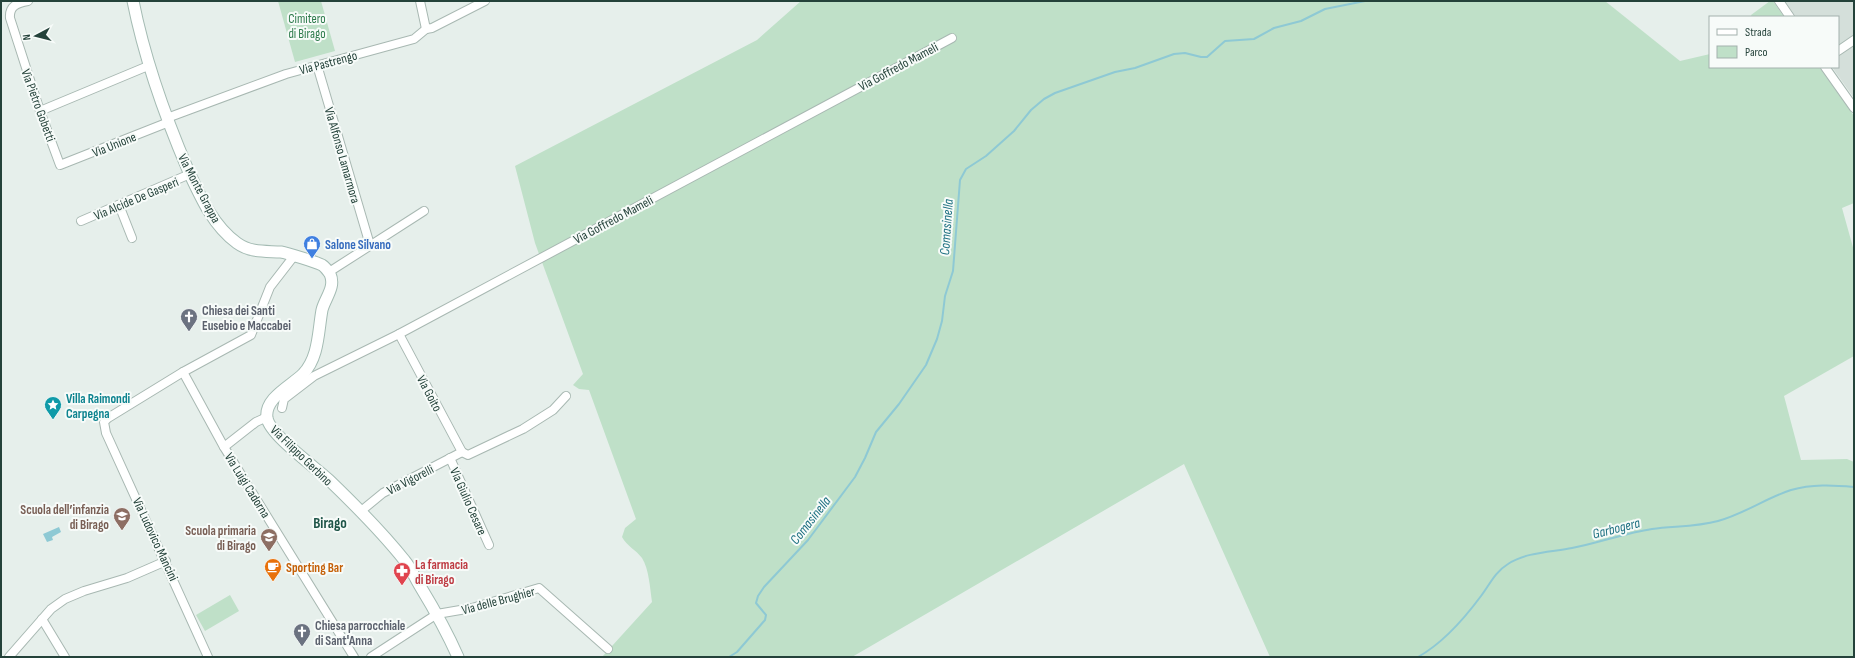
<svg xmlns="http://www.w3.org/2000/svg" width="1855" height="658" font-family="'Sofia Sans Condensed',sans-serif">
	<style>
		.built { fill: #d4dfda }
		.green { fill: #bfe0c8 }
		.water { fill: #8ec9d4 }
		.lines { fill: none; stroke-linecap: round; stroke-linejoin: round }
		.stream { stroke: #8ec9d4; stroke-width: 2 }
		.street-casing { stroke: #a8b8b2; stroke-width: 10 }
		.secondary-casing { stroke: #a4bbb3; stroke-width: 13 }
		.street { stroke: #fff; stroke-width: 8 }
		.secondary { stroke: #fff; stroke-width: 11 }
		.labels { text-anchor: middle; stroke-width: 4; stroke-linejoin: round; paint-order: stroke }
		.park-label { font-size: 13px; fill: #2d7a4b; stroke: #f7fbf9 }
		.street-label { font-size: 13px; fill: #24423a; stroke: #f7fbf9 }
		.shop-label { font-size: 13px; font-weight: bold; fill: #366cbe; stroke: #f7fbf9; text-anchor: start }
		.worship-label { font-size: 13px; font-weight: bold; fill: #5b616d; stroke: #f7fbf9; text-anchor: start }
		.culture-label { font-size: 13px; font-weight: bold; fill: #0d838f; stroke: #f7fbf9; text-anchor: start }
		.education-label { font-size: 13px; font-weight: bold; fill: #785e54; stroke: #f7fbf9; text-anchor: end }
		.health-label { font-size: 13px; font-weight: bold; fill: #be3a42; stroke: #f7fbf9; text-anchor: start }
		.food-label { font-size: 13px; font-weight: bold; fill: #c56008; stroke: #f7fbf9; text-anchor: start }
		.water-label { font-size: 14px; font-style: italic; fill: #1c6f80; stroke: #f7fbf9 }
		.quarter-label { font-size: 15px; font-weight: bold; fill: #1f5548; stroke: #f7fbf9 }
	</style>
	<rect width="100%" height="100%" fill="#e6efeb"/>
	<!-- built -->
	<polygon class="built" points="1785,1 1854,1 1854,98 1832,67 1838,67 1838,17 1796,17"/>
	<!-- green -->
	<g class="green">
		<polygon points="278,1 321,1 335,51 295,62"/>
		<path d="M801,1H1605L1680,61L1710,54V67H1819L1854,116V203L1842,208L1854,251V356L1784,396L1801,460L1847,459L1854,462V657H1270L1184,464L852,657H602L652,602C650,588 649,569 642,558C636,550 627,546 622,537L625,528L636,519L589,390L579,389L573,385L583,374L535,243L515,166L757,40Z"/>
		<polygon points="1770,1 1773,1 1784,17 1752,17 1751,15"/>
		<polygon points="230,595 239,611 205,631 196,615"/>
	</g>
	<!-- water -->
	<polygon class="water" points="59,527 61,532 52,537 53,540 47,542 43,534"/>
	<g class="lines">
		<!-- stream -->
		<g class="stream">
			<polyline points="710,657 716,657"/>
			<polyline points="729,657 737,652 765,620 766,615 756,603 758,596 764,587 808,540 855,477 865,458 876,432 899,404 926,365 937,339 942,321 945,296 953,271 960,180 966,169 986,156 1014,131 1031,110 1044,99 1055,93 1115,72 1135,68 1174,54 1185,53 1201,57 1207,57 1225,41 1254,39 1274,28 1301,21 1325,9 1365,1"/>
			<path d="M1418,657C1443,643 1464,619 1481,596C1490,584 1495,572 1508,564C1526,552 1552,552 1572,548C1599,543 1625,533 1652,529C1674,526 1696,527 1718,521C1744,514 1766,498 1791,490C1812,484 1833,485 1854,487"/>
		</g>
		<defs>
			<g id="street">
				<path d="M28,1C17,3 9,6 10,18L40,111L60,165L169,122"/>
				<polyline points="420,1 426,29"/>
				<polyline points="1779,1 1790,17"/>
				<polyline points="1838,51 1854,40"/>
				<polyline points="317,65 370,245"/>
				<polyline points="1825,67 1854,108"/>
				<polyline points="40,111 148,66"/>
				<polyline points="167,118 286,74 414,39 426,29 432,28 485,1"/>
				<polyline points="119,205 132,238"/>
				<polyline points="81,221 190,174"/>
				<polyline points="329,272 424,211"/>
				<polyline points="399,334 462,452"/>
				<polyline points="183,372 224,447 354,657"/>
				<polyline points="282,408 284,399 314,376 399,334 952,38"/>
				<polyline points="224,447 256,422 267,417"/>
				<polyline points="462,452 468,455 523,429 553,410 566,396"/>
				<polyline points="450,458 489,545"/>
				<polyline points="361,511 383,493 462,452"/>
				<polyline points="42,619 65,657"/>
				<polyline points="9,657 51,609 65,599 84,591 127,578 166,561"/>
				<polyline points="208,657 106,433 104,422 108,418 183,372 251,335 270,287 294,256"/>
				<polyline points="371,657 437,614 472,608 539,588 608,649"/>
			</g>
			<path id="secondary" d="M133,1C145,61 164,114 188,170C200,196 213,226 237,243C251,253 265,251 281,252C287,253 316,262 322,265C325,267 328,271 330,274C336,287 325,298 322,310C318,332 319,357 303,374C291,386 264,398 267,418C270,435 315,467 329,480C356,506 382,532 405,561C411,568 415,578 420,586C434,609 447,632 458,657"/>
		</defs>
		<!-- street casing -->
		<use href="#street" class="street-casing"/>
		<!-- secondary casing -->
		<use href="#secondary" class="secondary-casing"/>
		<!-- street -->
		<use href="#street" class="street"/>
		<!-- secondary -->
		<use href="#secondary" class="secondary"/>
	</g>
	<!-- icons -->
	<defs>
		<symbol id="shop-pin" viewBox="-11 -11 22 30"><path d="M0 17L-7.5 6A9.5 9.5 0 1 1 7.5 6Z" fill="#3f7fe0" stroke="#f7fbf9"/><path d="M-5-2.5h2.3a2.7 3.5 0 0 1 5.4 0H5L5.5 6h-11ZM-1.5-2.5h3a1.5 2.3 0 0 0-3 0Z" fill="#fff"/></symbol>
		<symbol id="church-pin" viewBox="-11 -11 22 30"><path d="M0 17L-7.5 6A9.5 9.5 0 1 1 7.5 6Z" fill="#6b7280" stroke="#f7fbf9"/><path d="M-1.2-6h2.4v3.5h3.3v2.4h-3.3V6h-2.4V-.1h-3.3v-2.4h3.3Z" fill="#fff"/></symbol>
		<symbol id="sight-pin" viewBox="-11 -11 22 30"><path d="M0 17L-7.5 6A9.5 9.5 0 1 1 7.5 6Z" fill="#0f9aa8" stroke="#f7fbf9"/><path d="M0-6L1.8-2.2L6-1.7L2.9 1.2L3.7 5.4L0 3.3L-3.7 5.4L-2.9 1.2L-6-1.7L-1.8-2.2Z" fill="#fff"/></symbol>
		<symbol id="school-pin" viewBox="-11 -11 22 30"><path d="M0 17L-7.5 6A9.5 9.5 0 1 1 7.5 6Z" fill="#8d6e63" stroke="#f7fbf9"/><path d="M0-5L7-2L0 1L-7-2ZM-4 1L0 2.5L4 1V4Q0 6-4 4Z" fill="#fff"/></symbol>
		<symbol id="cafe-pin" viewBox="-11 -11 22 30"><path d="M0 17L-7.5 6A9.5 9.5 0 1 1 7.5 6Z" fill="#e8710a" stroke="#f7fbf9"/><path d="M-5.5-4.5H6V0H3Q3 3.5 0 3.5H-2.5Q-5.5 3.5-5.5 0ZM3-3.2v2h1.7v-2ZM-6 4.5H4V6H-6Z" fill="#fff"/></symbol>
		<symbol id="pharmacy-pin" viewBox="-11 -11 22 30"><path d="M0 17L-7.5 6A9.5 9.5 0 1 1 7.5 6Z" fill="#e0444e" stroke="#f7fbf9"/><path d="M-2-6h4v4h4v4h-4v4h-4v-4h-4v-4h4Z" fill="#fff"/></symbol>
	</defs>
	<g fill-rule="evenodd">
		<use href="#shop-pin" x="302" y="234" width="20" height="27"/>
		<use href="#church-pin" x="179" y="307" width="20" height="27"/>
		<use href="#sight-pin" x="43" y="395" width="20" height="27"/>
		<use href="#school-pin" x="112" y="506" width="20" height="27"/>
		<use href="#school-pin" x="259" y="527" width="20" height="27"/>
		<use href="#cafe-pin" x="263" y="557" width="20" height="27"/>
		<use href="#pharmacy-pin" x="392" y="561" width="20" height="27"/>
		<use href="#church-pin" x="292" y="622" width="20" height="27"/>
	</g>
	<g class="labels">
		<!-- park labels -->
		<g class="park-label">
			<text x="307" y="23">Cimitero<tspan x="307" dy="15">di Birago</tspan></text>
		</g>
		<!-- street labels -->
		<g class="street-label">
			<text transform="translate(328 62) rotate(-15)" y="5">Via Pastrengo</text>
			<text transform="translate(898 66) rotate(-28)" y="5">Via Goffredo Mameli</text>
			<text transform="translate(39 105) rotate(70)" y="5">Via Pietro Gobetti</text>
			<text transform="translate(114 144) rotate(-22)" y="5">Via Unione</text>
			<text transform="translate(343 155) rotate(74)" y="5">Via Alfonso Lamarmora</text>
			<text transform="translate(200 188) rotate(62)" y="5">Via Monte Grappa</text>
			<text transform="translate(136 198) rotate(-23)" y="5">Via Alcide De Gasperi</text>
			<text transform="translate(613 219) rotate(-28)" y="5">Via Goffredo Mameli</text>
			<text transform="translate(430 393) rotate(62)" y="5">Via Goito</text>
			<text transform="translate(302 455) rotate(44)" y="5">Via Filippo Gerbino</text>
			<text transform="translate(410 479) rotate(-27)" y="5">Via Vigorelli</text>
			<text transform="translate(248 485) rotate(58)" y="5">Via Luigi Cadorna</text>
			<text transform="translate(469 501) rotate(66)" y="5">Via Giulio Cesare</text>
			<text transform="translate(156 539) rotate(65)" y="5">Via Ludovico Mancini</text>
			<text transform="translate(498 600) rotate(-15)" y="5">Via delle Brughier</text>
		</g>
		<!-- shop labels -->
		<g class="shop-label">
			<text x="325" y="249">Salone Silvano</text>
		</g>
		<!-- worship labels -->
		<g class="worship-label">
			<text x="202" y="315">Chiesa dei Santi<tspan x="202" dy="15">Eusebio e Maccabei</tspan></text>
			<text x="315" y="630">Chiesa parrocchiale<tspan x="315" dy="15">di Sant'Anna</tspan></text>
		</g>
		<!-- culture labels -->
		<g class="culture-label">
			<text x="66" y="403">Villa Raimondi<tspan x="66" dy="15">Carpegna</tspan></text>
		</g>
		<!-- education labels -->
		<g class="education-label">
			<text x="109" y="514">Scuola dell’infanzia<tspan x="109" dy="15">di Birago</tspan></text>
			<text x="256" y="535">Scuola primaria<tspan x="256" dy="15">di Birago</tspan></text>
		</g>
		<!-- health labels -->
		<g class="health-label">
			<text x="415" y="569">La farmacia<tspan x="415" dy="15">di Birago</tspan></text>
		</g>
		<!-- food labels -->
		<g class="food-label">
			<text x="286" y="572">Sporting Bar</text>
		</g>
		<!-- water labels -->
		<g class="water-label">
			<text transform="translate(946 227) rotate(-86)" y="5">Comasinella</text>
			<text transform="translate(810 520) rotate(-52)" y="5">Comasinella</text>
			<text transform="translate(1616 528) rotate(-14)" y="5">Garbogera</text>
		</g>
		<!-- quarter labels -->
		<g class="quarter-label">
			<text x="330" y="528">Birago</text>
		</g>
	</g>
	<!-- border -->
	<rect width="1855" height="658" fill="none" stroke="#24423a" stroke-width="4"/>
	<!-- legend -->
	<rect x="1709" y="16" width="130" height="52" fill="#f7fbf9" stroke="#a3b1ad"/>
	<rect x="1717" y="29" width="20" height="6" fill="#ffffff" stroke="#a3b1ad"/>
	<text x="1745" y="36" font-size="12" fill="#24423a">Strada</text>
	<rect x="1717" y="46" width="20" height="12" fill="#bfe0c8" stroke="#a3b1ad"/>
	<text x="1745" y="56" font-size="12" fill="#24423a">Parco</text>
	<!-- north arrow -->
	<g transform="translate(36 36) rotate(263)" stroke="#f7fbf9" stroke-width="3" paint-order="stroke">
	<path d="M0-3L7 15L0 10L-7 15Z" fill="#24423a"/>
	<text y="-6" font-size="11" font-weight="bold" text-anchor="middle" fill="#24423a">N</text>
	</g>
</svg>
